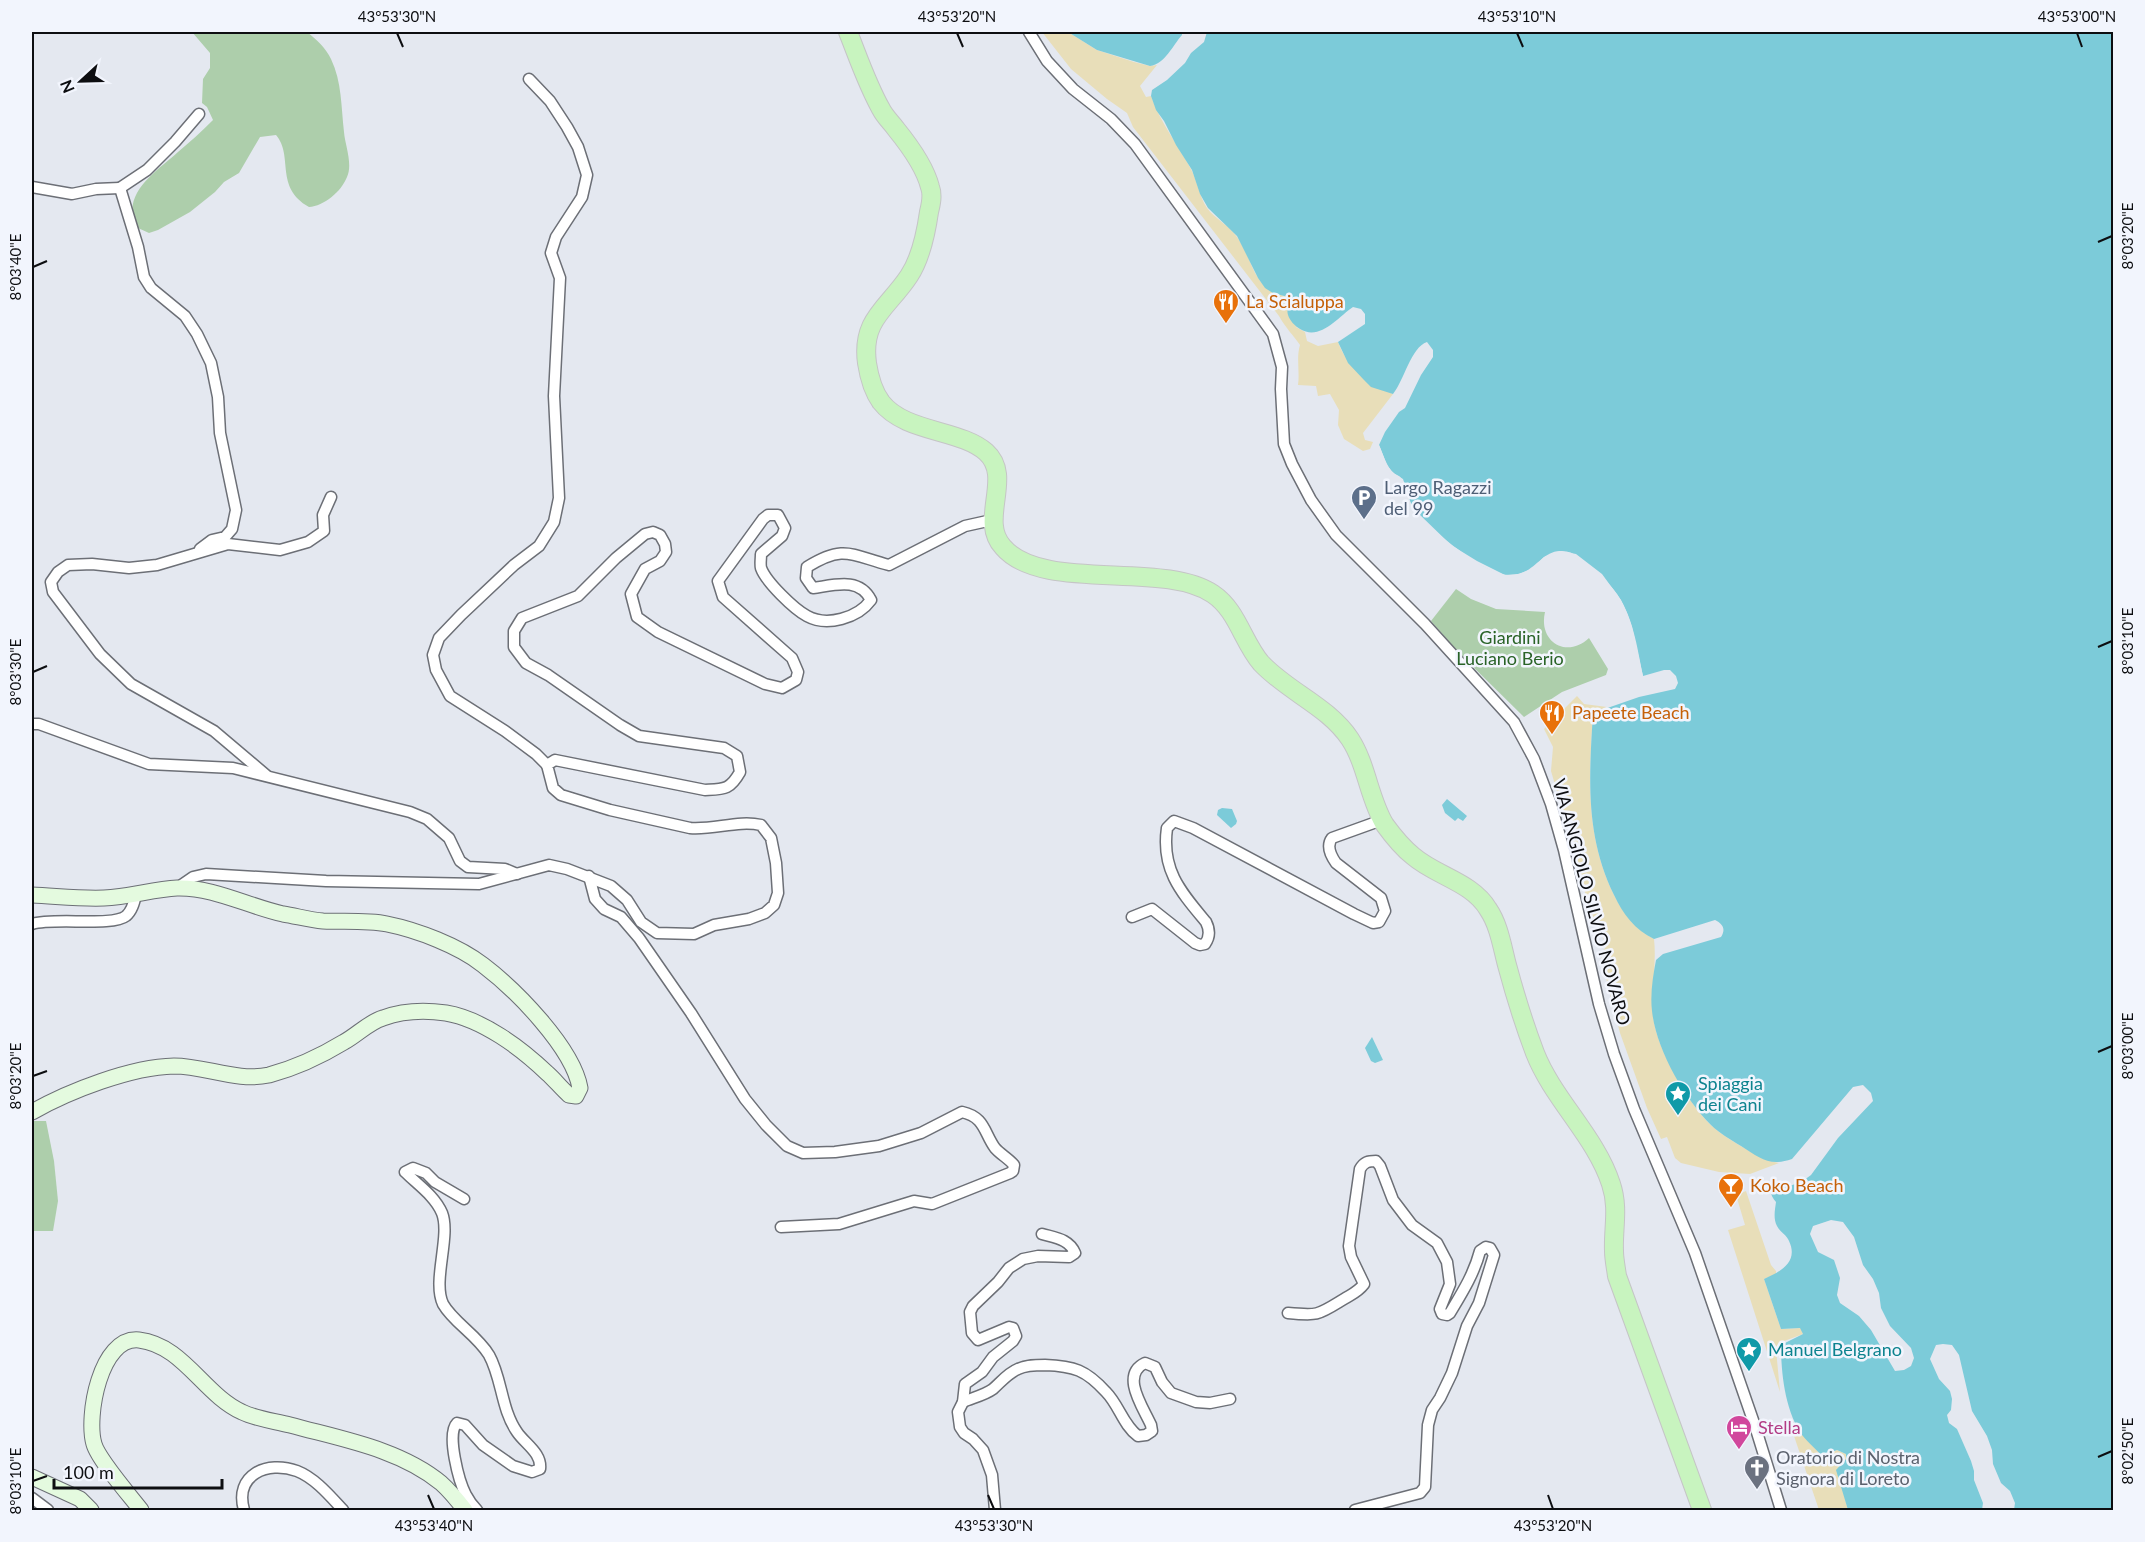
<svg xmlns="http://www.w3.org/2000/svg" width="2145" height="1542" font-family="Lato,sans-serif">
	<style>
		.green { fill: #adceab }
		.sand { fill: #e8deb9 }
		.water { fill: #7ccbd9 }
		.pier { fill: #e4e8f0 }
		.lines { fill: none; stroke-linecap: round; stroke-linejoin: round }
		.minor-casing { stroke: #6c6f76; stroke-width: 13 }
		.secondary-casing { stroke: #6c6f76; stroke-width: 17 }
		.primary-casing { stroke: #c5c5c6; stroke-width: 20 }
		.minor { stroke: #fff; stroke-width: 10 }
		.secondary { stroke: #e4fadf; stroke-width: 15 }
		.primary { stroke: #c8f4bf; stroke-width: 18 }
		.ticks { fill: none; stroke: #0d0e11; stroke-width: 2 }
		.labels { text-anchor: middle; stroke-width: 5; stroke-linejoin: round; paint-order: stroke }
		.food-label { font-size: 18px; fill: #c56008; stroke: #f2f5fd; text-anchor: start }
		.service-label { font-size: 18px; fill: #4e5e75; stroke: #f2f5fd; text-anchor: start }
		.park-label { font-size: 18px; fill: #296327; stroke: #f2f5fd }
		.street-label { font-size: 18px; fill: #0d0e11; stroke: #f2f5fd }
		.culture-label { font-size: 18px; fill: #0d838f; stroke: #f2f5fd; text-anchor: start }
		.hotel-label { font-size: 18px; fill: #b23c85; stroke: #f2f5fd; text-anchor: start }
		.worship-label { font-size: 18px; fill: #5b616d; stroke: #f2f5fd; text-anchor: start }
		.neatline { fill: none; stroke: #0d0e11; stroke-width: 2 }
		.ticks-label { font-size: 15px; text-anchor: middle; fill: #0d0e11 }
	</style>
	<rect width="100%" height="100%" fill="#e4e8f0"/>
	<!-- green -->
	<g class="green">
		<path d="M192,32H307C316,39 326,48 331,59C342,82 341,107 344,132C345,145 353,164 347,177C341,192 324,206 309,207C274,187 294,156 276,135L260,137L239,173L224,182L215,192L190,212L158,230L149,233L138,228C118,195 157,171 178,152C190,142 202,131 213,120L207,107L202,103L203,79L210,68V53Z"/>
		<path d="M1456,589L1471,599L1496,609L1545,612C1538,642 1567,659 1589,638L1608,669L1606,675L1562,692L1524,717L1461,655L1431,621Z"/>
		<polygon points="32,1121 46,1121 54,1161 58,1201 53,1231 32,1231"/>
	</g>
	<!-- sand -->
	<g class="sand">
		<path d="M1042,32H1068L1097,50L1134,62L1150,66L1157,65L1140,86L1146,97L1151,96C1160,122 1178,145 1191,169C1198,182 1199,196 1207,208C1215,219 1229,225 1237,237C1256,264 1250,287 1288,297L1296,327L1305,332L1307,341L1318,346L1338,342C1347,367 1369,384 1393,394L1363,433L1365,440L1373,442L1370,449L1363,451L1344,439L1338,425L1339,410L1330,394L1318,396L1316,386L1298,385C1300,371 1296,358 1300,345C1293,335 1285,327 1279,316L1133,127L1127,113L1107,99L1071,69Z"/>
		<path d="M1577,696L1584,704L1607,707L1593,713C1589,778 1585,835 1614,895C1623,913 1636,930 1654,939C1657,966 1650,994 1654,1022C1659,1052 1689,1105 1712,1126C1722,1135 1734,1142 1746,1149C1758,1156 1766,1161 1779,1163L1750,1174L1719,1172L1681,1163L1675,1158L1667,1137L1661,1139L1647,1108L1620,1033L1600,954L1606,947L1598,921L1592,922L1581,875L1551,771L1553,747L1544,729Z"/>
		<polygon points="1746,1191 1771,1265 1776,1271 1776,1274 1764,1279 1781,1329 1801,1328 1803,1334 1779,1343 1776,1349 1780,1392 1728,1230 1745,1225 1736,1195"/>
		<polygon points="1793,1433 1801,1433 1822,1456 1837,1450 1846,1454 1845,1499 1848,1510 1819,1510"/>
	</g>
	<!-- water -->
	<g class="water">
		<path d="M1068,32H1182V35C1173,45 1165,64 1150,66L1097,50Z"/>
		<path d="M1207,32H2113V1510H1848L1836,1470L1846,1459V1454L1837,1450L1822,1456C1815,1448 1805,1440 1800,1432C1785,1408 1781,1373 1781,1345L1803,1334L1800,1328L1781,1329L1764,1279C1780,1272 1799,1262 1789,1241C1787,1235 1780,1232 1777,1226C1773,1218 1775,1210 1776,1202C1772,1197 1769,1192 1772,1186H1788L1800,1183L1811,1175L1838,1138L1873,1101L1871,1093L1863,1085L1853,1087L1792,1159C1769,1167 1760,1158 1741,1146C1731,1140 1719,1133 1711,1125C1684,1098 1656,1049 1652,1011C1650,994 1653,976 1656,960L1663,954L1721,937C1726,929 1723,924 1715,920L1654,939C1635,930 1623,914 1614,895C1585,835 1589,778 1593,713L1639,697L1675,689L1678,683L1676,676L1670,670H1664L1643,676C1637,647 1633,614 1614,590C1608,582 1599,575 1591,568C1582,560 1574,550 1560,551C1539,552 1535,576 1508,575C1484,574 1426,527 1413,507C1407,498 1408,487 1401,478C1399,475 1396,475 1394,473C1386,467 1383,453 1379,445L1385,432L1399,412L1405,408L1421,375L1433,357V350L1427,342C1411,347 1404,381 1393,394L1371,387L1364,380L1348,363L1338,342L1365,324V314L1361,309L1353,307C1337,318 1320,341 1300,329C1295,326 1290,321 1288,315C1286,309 1290,304 1288,297L1273,293L1265,288L1258,278L1237,236L1208,208L1200,194L1192,170L1176,145L1164,121L1156,110L1151,96L1152,90L1167,80L1185,63L1191,53L1204,42Z"/>
		<polygon points="1447,799 1467,816 1463,821 1458,818 1455,821 1445,813 1442,805"/>
		<polygon points="1222,808 1232,809 1237,821 1236,824 1231,828 1217,815 1218,810"/>
		<polygon points="1372,1037 1383,1060 1375,1063 1371,1061 1365,1048"/>
	</g>
	<!-- pier -->
	<g class="pier">
		<polygon points="1377,444 1379,445 1387,465 1393,473 1403,479 1411,504 1417,512 1451,545 1477,561 1505,575 1519,574 1532,569 1544,557 1560,551 1576,554 1602,574 1621,600 1627,613 1632,627 1643,676 1641,677 1630,627 1624,614 1618,602 1599,576 1575,557 1560,554 1546,559 1534,572 1519,577 1505,578 1465,557 1449,547 1414,514 1408,505 1401,481 1391,475 1385,467"/>
		<polygon points="1831,1220 1843,1222 1854,1237 1863,1265 1873,1279 1879,1293 1881,1308 1890,1326 1911,1348 1914,1358 1911,1366 1904,1370 1895,1371 1871,1330 1859,1316 1840,1303 1837,1295 1840,1278 1834,1260 1818,1252 1810,1234 1813,1226"/>
		<polygon points="1943,1344 1952,1345 1959,1355 1972,1411 1987,1436 1992,1450 1993,1464 2001,1483 2010,1491 2015,1503 2014,1510 1982,1510 1983,1503 1974,1480 1974,1471 1971,1461 1957,1429 1949,1423 1947,1415 1951,1410 1952,1399 1950,1391 1939,1379 1930,1359 1936,1345"/>
	</g>
	<g class="lines">
		<defs>
			<g id="minor">
				<polyline points="1029,32 1047,61 1073,89 1111,119 1135,144 1273,334 1282,367 1281,389 1284,444 1292,464 1311,500 1336,535 1425,624 1514,722 1534,759 1551,804 1564,850 1599,1004 1614,1054 1634,1109 1695,1253 1755,1426 1781,1510"/>
				<polyline points="529,79 550,101 567,127 578,147 587,175 582,197 556,237 551,253 560,278 554,396 559,498 554,522 539,546 514,565 461,615 439,638 433,655 436,670 450,696 505,731 536,754 547,765"/>
				<polyline points="199,114 175,142 147,170 120,188 138,247 144,277 151,288 185,316 197,334 211,363 218,397 220,433 236,510 232,529 225,537 212,540 200,549"/>
				<polyline points="32,187 72,194 96,189 120,188"/>
				<polyline points="32,724 39,724 149,764 233,768 410,812 427,819 449,838 460,861 468,867 505,869 517,874"/>
				<polyline points="266,775 214,731 131,684 100,654 53,592 51,582 58,572 68,565 92,564 129,568 157,565 228,544 280,550 308,542 324,531 323,515 331,497"/>
				<path d="M589,876L595,899L604,909L621,917L639,938L691,1013L745,1099L766,1125L787,1146L803,1153L835,1152L879,1146L921,1133L962,1112C985,1117 984,1133 995,1148C1000,1154 1008,1158 1014,1165L1013,1171L1010,1173L932,1204L914,1201L839,1224L781,1227"/>
				<path d="M177,888L193,877L206,874L326,881L479,884L549,865L567,869L611,886L627,900L641,922L657,933L694,934L714,925L749,919L765,913L774,905L778,893L776,863L771,838L761,825C738,820 714,830 690,828L610,810L561,795L553,788L547,765L555,760L705,790C724,789 730,790 740,772L737,756L724,748L639,736L620,725L548,675L526,663L514,647V631L522,618L578,596L616,558L645,534L653,532L660,535L665,544L666,552L660,561L645,569L631,594L637,617L658,632L765,684L782,688L796,680L798,672L792,658L723,597L718,581L763,519L768,515H778L785,528L782,536L761,554C761,559 760,564 761,568C766,582 794,609 807,616C827,627 858,618 871,600C859,577 835,585 813,588L806,578L807,567C844,544 851,555 889,565L965,526L992,520"/>
				<path d="M1132,917L1152,909L1195,943L1200,945L1205,944C1210,937 1210,930 1206,922C1181,892 1161,870 1167,828L1174,821L1193,828L1354,914L1373,923L1379,922L1385,911L1381,898L1336,863C1331,856 1326,846 1332,838L1382,820"/>
				<path d="M32,924C54,917 112,927 126,916C132,911 134,903 136,895"/>
				<path d="M464,1199L435,1182L426,1173L413,1168L405,1172C417,1184 435,1196 442,1213C451,1236 432,1281 443,1304C453,1322 477,1335 489,1355C502,1378 501,1409 517,1432C525,1444 542,1453 540,1469L532,1472L513,1466L483,1445L465,1425L457,1423C446,1434 459,1482 466,1495C469,1501 473,1506 477,1510"/>
				<path d="M1288,1313C1319,1316 1318,1315 1344,1299C1352,1294 1358,1292 1364,1284L1351,1257L1349,1246L1360,1169C1364,1162 1368,1161 1376,1161L1380,1166L1393,1200L1412,1225L1437,1243L1447,1262L1450,1284L1440,1309L1442,1314L1447,1315L1450,1313C1462,1293 1474,1274 1480,1251L1486,1247L1490,1248L1494,1255L1479,1303L1467,1326L1452,1373L1440,1398L1432,1410L1428,1425L1425,1487L1420,1493L1355,1510"/>
				<path d="M963,1402C972,1398 985,1395 993,1389C1001,1382 1008,1373 1018,1369C1026,1365 1036,1365 1045,1365C1074,1366 1086,1370 1106,1392C1119,1405 1123,1425 1138,1436L1146,1435L1152,1431L1151,1425C1143,1407 1120,1375 1145,1363L1155,1367L1162,1382L1171,1393L1196,1402L1210,1403L1230,1399"/>
				<polyline points="32,1498 48,1510"/>
				<path d="M244,1510C234,1475 267,1460 297,1471C315,1478 330,1496 343,1510"/>
				<path d="M995,1510L992,1475L983,1450L973,1439L964,1433L960,1427L958,1412L963,1402L965,1384L982,1372L993,1357L1013,1341L1016,1336L1013,1328L1009,1327L978,1340L972,1333L970,1312L973,1306L998,1282L1009,1268L1023,1259L1038,1256L1069,1257L1075,1253C1069,1239 1056,1238 1042,1234"/>
			</g>
			<g id="secondary">
				<path d="M32,895C56,896 80,899 104,898C129,897 154,889 177,888C214,887 247,906 283,914C296,916 310,920 323,921C344,922 367,920 387,924C417,930 459,946 483,965C516,990 573,1048 580,1088L576,1096L569,1095C561,1088 555,1080 547,1073C521,1048 482,1019 446,1013C425,1010 402,1011 383,1018C369,1022 357,1035 344,1042C321,1056 295,1068 269,1075C237,1082 206,1066 174,1066C131,1067 69,1091 32,1112"/>
				<polyline points="32,1477 80,1499 91,1510"/>
				<path d="M141,1510C131,1497 98,1459 94,1444C86,1417 100,1336 139,1340C183,1345 204,1395 242,1412C256,1419 275,1421 290,1425C341,1439 400,1449 441,1483C450,1491 458,1501 465,1510"/>
			</g>
			<path id="primary" d="M848,32C858,57 867,84 881,109C885,117 891,122 896,129C909,145 925,167 930,187C933,195 931,204 929,212C926,233 921,258 909,276C888,308 861,319 867,363C869,376 873,391 881,402C905,433 960,429 986,452C1014,477 978,520 1003,547C1042,593 1163,560 1213,594C1237,610 1243,642 1261,663C1288,692 1328,706 1350,739C1367,765 1369,799 1385,825C1393,836 1403,848 1413,856C1436,876 1472,882 1488,909C1499,925 1502,946 1507,965C1515,995 1524,1024 1535,1053C1553,1099 1596,1137 1611,1184C1619,1208 1613,1228 1614,1251C1614,1259 1616,1268 1617,1276L1702,1510"/>
		</defs>
		<!-- minor casing -->
		<use href="#minor" class="minor-casing"/>
		<!-- secondary casing -->
		<use href="#secondary" class="secondary-casing"/>
		<!-- primary casing -->
		<use href="#primary" class="primary-casing"/>
		<!-- minor -->
		<use href="#minor" class="minor"/>
		<!-- secondary -->
		<use href="#secondary" class="secondary"/>
		<!-- primary -->
		<use href="#primary" class="primary"/>
	</g>
	<!-- ticks -->
	<path class="ticks" d="M397,33L403,47M957,33L963,47M1517,33L1523,47M2077,33L2082,47M2098,242L2112,236M33,267L47,261M2098,647L2112,641M33,672L47,666M2098,1052L2112,1046M33,1076L47,1071M2098,1457L2112,1451M33,1481L47,1476M428,1495L434,1509M988,1495L994,1509M1548,1495L1553,1509"/>
	<!-- icons -->
	<defs>
		<symbol id="restaurant-pin" viewBox="-11 -11 22 30"><path d="M0 17L-7.5 6A9.5 9.5 0 1 1 7.5 6Z" fill="#e8710a" stroke="#f2f5fd"/><path d="M-5-6h1v4h1v-4h1v4h1v-4h1v5L-1.5 .5V6h-2V.5L-5-1ZM5-6V6H3V1.5H1.5Q1.5-4 5-6Z" fill="#fff"/></symbol>
		<symbol id="parking-pin" viewBox="-11 -11 22 30"><path d="M0 17L-7.5 6A9.5 9.5 0 1 1 7.5 6Z" fill="#5c6f8a" stroke="#f2f5fd"/><path d="M-3.5-5.5H1a3.5 3.5 0 0 1 0 7H-1V5.5H-3.5ZM-1-3.4V-.6H.8a1.4 1.4 0 0 0 0-2.8Z" fill="#fff"/></symbol>
		<symbol id="sight-pin" viewBox="-11 -11 22 30"><path d="M0 17L-7.5 6A9.5 9.5 0 1 1 7.5 6Z" fill="#0f9aa8" stroke="#f2f5fd"/><path d="M0-6L1.8-2.2L6-1.7L2.9 1.2L3.7 5.4L0 3.3L-3.7 5.4L-2.9 1.2L-6-1.7L-1.8-2.2Z" fill="#fff"/></symbol>
		<symbol id="bar-pin" viewBox="-11 -11 22 30"><path d="M0 17L-7.5 6A9.5 9.5 0 1 1 7.5 6Z" fill="#e8710a" stroke="#f2f5fd"/><path d="M-6-5H6L.8 .8V4.5H3.5V6h-7V4.5H-.8V.8Z" fill="#fff"/></symbol>
		<symbol id="hotel-pin" viewBox="-11 -11 22 30"><path d="M0 17L-7.5 6A9.5 9.5 0 1 1 7.5 6Z" fill="#d1479c" stroke="#f2f5fd"/><path d="M-6-4.5h1.5V1H6V5H4.5V3h-9V5H-6ZM-4 0a1.8 1.8 0 1 1 3.6 0ZM.5 0V-2.5h3Q6-2.5 6 0Z" fill="#fff"/></symbol>
		<symbol id="church-pin" viewBox="-11 -11 22 30"><path d="M0 17L-7.5 6A9.5 9.5 0 1 1 7.5 6Z" fill="#6b7280" stroke="#f2f5fd"/><path d="M-1.2-6h2.4v3.5h3.3v2.4h-3.3V6h-2.4V-.1h-3.3v-2.4h3.3Z" fill="#fff"/></symbol>
	</defs>
	<g fill-rule="evenodd">
		<use href="#restaurant-pin" x="1211" y="287" width="30" height="40"/>
		<use href="#parking-pin" x="1349" y="483" width="30" height="40"/>
		<use href="#restaurant-pin" x="1537" y="698" width="30" height="40"/>
		<use href="#sight-pin" x="1663" y="1079" width="30" height="40"/>
		<use href="#bar-pin" x="1716" y="1171" width="30" height="40"/>
		<use href="#sight-pin" x="1734" y="1335" width="30" height="40"/>
		<use href="#hotel-pin" x="1724" y="1413" width="30" height="40"/>
		<use href="#church-pin" x="1742" y="1453" width="30" height="40"/>
	</g>
	<g class="labels">
		<!-- food labels -->
		<g class="food-label">
			<text x="1246" y="308">La Scialuppa</text>
			<text x="1572" y="719">Papeete Beach</text>
			<text x="1750" y="1192">Koko Beach</text>
		</g>
		<!-- service labels -->
		<g class="service-label">
			<text x="1384" y="494">Largo Ragazzi<tspan x="1384" dy="21">del 99</tspan></text>
		</g>
		<!-- park labels -->
		<g class="park-label">
			<text x="1510" y="644">Giardini<tspan x="1510" dy="21">Luciano Berio</tspan></text>
		</g>
		<!-- street labels -->
		<g class="street-label">
			<text transform="translate(1591 902) rotate(75)" y="6">VIA ANGIOLO SILVIO NOVARO</text>
		</g>
		<!-- culture labels -->
		<g class="culture-label">
			<text x="1698" y="1090">Spiaggia<tspan x="1698" dy="21">dei Cani</tspan></text>
			<text x="1768" y="1356">Manuel Belgrano</text>
		</g>
		<!-- hotel labels -->
		<g class="hotel-label">
			<text x="1758" y="1434">Stella</text>
		</g>
		<!-- worship labels -->
		<g class="worship-label">
			<text x="1776" y="1464">Oratorio di Nostra<tspan x="1776" dy="21">Signora di Loreto</tspan></text>
		</g>
	</g>
	<!-- border -->
	<rect width="2145" height="1542" fill="none" stroke="#f2f5fd" stroke-width="66"/>
	<!-- north arrow -->
	<g transform="translate(81 81) rotate(248)" stroke="#f2f5fd" stroke-width="4.5" paint-order="stroke">
	<path d="M0-4.5L10 22L0 15L-10 22Z" fill="#0d0e11"/>
	<text y="-9" font-size="16" font-weight="bold" text-anchor="middle" fill="#0d0e11">N</text>
	</g>
	<!-- scale -->
	<path d="M54 1479v9h168v-9" fill="none" stroke="#0d0e11" stroke-width="3"/>
	<text x="63" y="1479" font-size="18" fill="#0d0e11" stroke="#f2f5fd" stroke-width="4.5" paint-order="stroke">100 m</text>
	<rect x="33" y="33" width="2079" height="1476" class="neatline"/>
	<g class="ticks-label">
		<text x="397" y="22">43°53'30"N</text>
		<text x="957" y="22">43°53'20"N</text>
		<text x="1517" y="22">43°53'10"N</text>
		<text x="2077" y="22">43°53'00"N</text>
		<text transform="translate(2128 236) rotate(-90)" y="5">8°03'20"E</text>
		<text transform="translate(16 267) rotate(-90)" y="5">8°03'40"E</text>
		<text transform="translate(2128 641) rotate(-90)" y="5">8°03'10"E</text>
		<text transform="translate(16 672) rotate(-90)" y="5">8°03'30"E</text>
		<text transform="translate(2128 1046) rotate(-90)" y="5">8°03'00"E</text>
		<text transform="translate(16 1076) rotate(-90)" y="5">8°03'20"E</text>
		<text transform="translate(2128 1451) rotate(-90)" y="5">8°02'50"E</text>
		<text transform="translate(16 1481) rotate(-90)" y="5">8°03'10"E</text>
		<text x="434" y="1531">43°53'40"N</text>
		<text x="994" y="1531">43°53'30"N</text>
		<text x="1553" y="1531">43°53'20"N</text>
	</g>
</svg>
